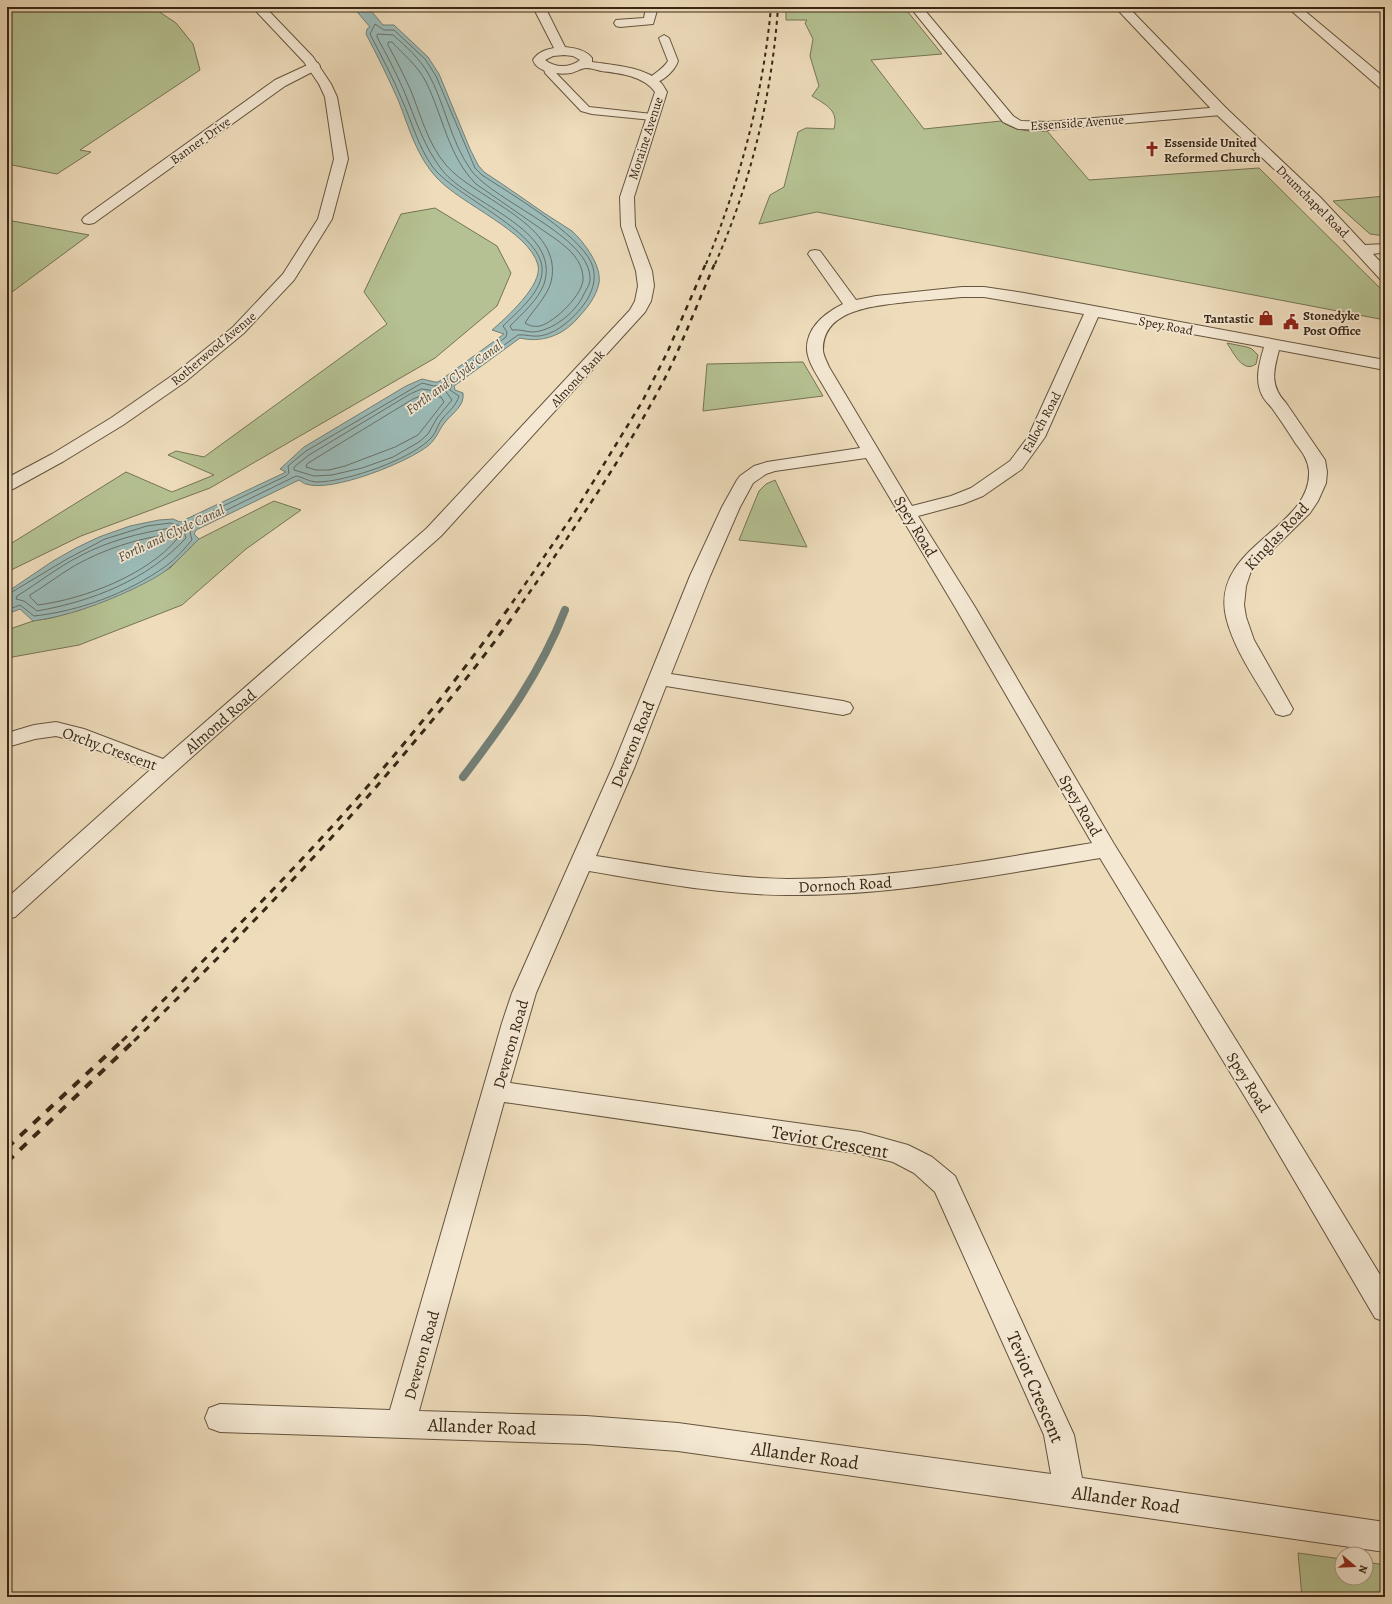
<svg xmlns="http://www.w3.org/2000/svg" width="1392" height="1604" font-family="Alegreya,serif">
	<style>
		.green { fill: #b5c192; stroke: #767454 }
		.water { fill: #9bbab7; stroke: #737f76 }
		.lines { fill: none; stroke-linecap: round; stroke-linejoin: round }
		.shore { stroke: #6a7066; stroke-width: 1 }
		.stream { stroke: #737f76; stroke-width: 8 }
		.pedestrian-casing { stroke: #66543e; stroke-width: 2 }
		.minor-casing { stroke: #66543e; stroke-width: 2 }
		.tertiary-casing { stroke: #66543e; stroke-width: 2 }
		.pedestrian { fill: #f4e8d3; fill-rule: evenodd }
		.minor { fill: #f4e8d3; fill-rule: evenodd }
		.tertiary { fill: #f4e8d3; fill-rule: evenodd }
		.rail-far3 { stroke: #382715; stroke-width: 2; stroke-dasharray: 4 4; stroke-linecap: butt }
		.rail-far2 { stroke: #382715; stroke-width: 2.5; stroke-dasharray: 5.5 5.5; stroke-linecap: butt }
		.rail-far1 { stroke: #382715; stroke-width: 3; stroke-dasharray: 7 7; stroke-linecap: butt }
		.rail { stroke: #382715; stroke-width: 4; stroke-dasharray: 9 9; stroke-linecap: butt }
		.labels { text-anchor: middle; stroke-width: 3.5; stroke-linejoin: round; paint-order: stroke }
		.far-street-label { font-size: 13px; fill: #382715; stroke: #f4e8d3 }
		.far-poi-label { font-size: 13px; font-weight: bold; fill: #382715; stroke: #f4e8d3; text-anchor: start }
		.far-water-label { font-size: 14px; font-style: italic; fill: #514c3e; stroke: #f4e8d3 }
		.street-label { font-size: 16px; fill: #382715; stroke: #f4e8d3 }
		.near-street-label { font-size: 19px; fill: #382715; stroke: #f4e8d3 }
	</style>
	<rect width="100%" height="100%" fill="#eedcbb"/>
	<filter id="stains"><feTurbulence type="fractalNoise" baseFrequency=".005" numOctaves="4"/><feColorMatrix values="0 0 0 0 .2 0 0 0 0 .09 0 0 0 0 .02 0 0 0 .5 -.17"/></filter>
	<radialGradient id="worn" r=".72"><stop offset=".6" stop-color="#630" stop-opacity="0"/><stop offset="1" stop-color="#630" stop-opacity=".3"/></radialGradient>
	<!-- green -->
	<g class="green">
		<polygon points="7,7 152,7 176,23 193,44 200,70 80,150 91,152 57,174 7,164"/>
		<path d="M786,7H904L942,54L871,60L924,129L1001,121C1015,131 1031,132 1047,131L1089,180L1259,168L1385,293V320L817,212L759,224L770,195L784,187L798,132L806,128L834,129C839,110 826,105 812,96L819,86L810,56L813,39L805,23L807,20H786Z"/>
		<polygon points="1385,196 1385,236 1370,234 1333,201"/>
		<polygon points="435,208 497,246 511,273 497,306 435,358 210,488 81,536 7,572 7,546 126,472 172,492 214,475 168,455 176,451 204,457 387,324 364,292 401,214"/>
		<polygon points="7,220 89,235 8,295 7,295"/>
		<path d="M1227,343L1247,347L1252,349L1258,355L1256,364C1243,374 1233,352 1227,343Z"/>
		<polygon points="803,362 823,396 703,411 707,364"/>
		<polygon points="775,480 807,547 739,540 759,491 766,484"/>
		<polygon points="274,501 301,510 246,549 182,605 79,645 7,658 7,630 33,621 51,618 80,610 144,583 170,568 199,539"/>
		<polygon points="1298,1553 1342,1559 1342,1578 1366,1578 1366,1562 1385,1565 1385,1597 1302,1597"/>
	</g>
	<!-- water -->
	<path class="water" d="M353,7H368L383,25H394L428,57L439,74L470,149L478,165L484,172C504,185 524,199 544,213C553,219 563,225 572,231C584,242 602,266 599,283C596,298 586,309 577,319C562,336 541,343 520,338L454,386L455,390L463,393C465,405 453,413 446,421C439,429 437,438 429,445C409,462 331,493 306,484C304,484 301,481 299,480L196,530L194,534L199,539C189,548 180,559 170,567C160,576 145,583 133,589C101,604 68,616 33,621L20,609L7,614V600L9,599L7,597V592L53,561L76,548L99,537L130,526L159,520L173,519L180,522L286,472L280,469L304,447L406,386L422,379L435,382H438L504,334L492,330C506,318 543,285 538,265C529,231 462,205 437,178C417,157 409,128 399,102C389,79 378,57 366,34L367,29L370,27Z"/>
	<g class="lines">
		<!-- shore -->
		<g class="shore">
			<path d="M378,34L393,35C406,46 419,58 428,73C445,103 450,141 471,170C494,202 592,236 590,280C590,285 585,291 583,296C575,313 552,331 533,332C526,332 520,329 512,330L510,326C522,314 538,300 544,284C562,229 468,204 442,170C424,147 415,118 404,91C396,73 387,55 377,37Z"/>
			<path d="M389,42H392C404,55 418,66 426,82C443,116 448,156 476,184L557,240C569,249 582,260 583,277C585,293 555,322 540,326C534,327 530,326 525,323C533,310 547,297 551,282C565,225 476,200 446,165C428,144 421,116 411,91C404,75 396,60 388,45Z"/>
			<polygon points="422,389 435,391 444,389 452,400 437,418 428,434 419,442 393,457 362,468 332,475 314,476 294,470 294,467 309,455 410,394"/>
			<polygon points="424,395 441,397 444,402 418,435 395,447 345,466 329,470 316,470 306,467 307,464 313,460 413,399"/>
			<path d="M171,528L178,531H184L186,538C147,580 93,601 37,611L24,601L16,599L17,596C38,583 58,567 80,556C108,541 139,533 171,528Z"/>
			<path d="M170,534L177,539C147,575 84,599 38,605L30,597V595C45,586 59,575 74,566C104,549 136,539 170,534Z"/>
			<path d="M7,595L67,559L105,539L147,526L170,523L181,526L286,476L289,473L288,466L306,451L422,383L434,386L440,385L506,337L507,332L503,326C517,312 540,294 542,273C547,233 454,197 432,166C418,146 412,122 402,100C393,77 381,56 370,34L375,24L384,30H394L425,59L436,76L475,168L482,175C511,194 577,233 591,262C597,275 594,288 587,300C577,315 558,334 539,336C532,337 525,334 518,335L452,383L450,390L459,396C456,406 449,411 443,418C438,423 437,431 432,437C413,459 346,482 317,482C309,482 303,477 296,476L194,526L190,532L192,540C184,549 176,559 166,566C128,593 80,611 34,616L20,605L7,610"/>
		</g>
		<!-- stream -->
		<path class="stream" d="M463,777C503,725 541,672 565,610"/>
		<defs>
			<g id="pedestrian">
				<path d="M664,35L669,38L678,61C675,71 659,86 648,83L646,81C653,74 662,70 668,61L659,38Z"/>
				<polygon points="549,65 553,66 555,72 589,107 652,114 656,115 658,117 656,119 652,120 592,114 581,111 545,73 544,68"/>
			</g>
			<g id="minor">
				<path d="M533,7H545L565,47C575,48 586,50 592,58V62C612,65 645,67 660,82C663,84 665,89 667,92L634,197L635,226L652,271L654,286L651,301L645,312L441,536L174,773L15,917L7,919V898L150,770L71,740L56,736L35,739L7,747V733L34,725L56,722L84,729L163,759L427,528L630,310L635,301L638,286L636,271L621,226L620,197L655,92C644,76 619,73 601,71C597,70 591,68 586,68C581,68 576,72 571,73C560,75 537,73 533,60C538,52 545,50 554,48ZM564,55L573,56L580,60C570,68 555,68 545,60L553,56Z"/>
				<polygon points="646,7 658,7 653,24 620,27 616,26 614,23 616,20 644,18"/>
				<polygon points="910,7 922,7 1013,116 1021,121 1048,122 1221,107 1226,108 1228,111 1226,114 1221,115 1048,130 1018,129 1003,122"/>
				<polygon points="1287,7 1300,7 1385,78 1385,89 1380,88"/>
				<polygon points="314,62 318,63 320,66 318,69 285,86 94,223 89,224 84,223 82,220 84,217 275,80"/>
				<path d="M815,250L820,251L856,300L876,296L962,287H984L1024,293L1385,360V370L1279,350C1273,372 1270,386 1286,403L1325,460L1327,472L1326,483L1318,501L1310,513L1251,571L1246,586L1244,605L1246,617L1254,640L1293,709L1290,714L1283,716L1276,714L1273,709C1256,680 1234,650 1226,617C1210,546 1312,529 1309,471C1308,460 1303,453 1296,444C1289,433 1282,422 1274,411C1271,406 1266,402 1263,397C1254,381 1259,364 1264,347L1098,317L1045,437L1022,469L983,496L963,504L918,516L975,607L1114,844L1277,1106L1385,1283V1322L1375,1318L1259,1120L1100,858C996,875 893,896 788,895C721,895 655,882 589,871L536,993L510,1083L861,1132L908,1145L932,1157L955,1176L1074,1435L1082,1478L1385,1522V1552L678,1451L586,1444L220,1432L209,1428L205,1418L209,1408L220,1404L390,1410L502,1023L512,993L613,766L690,576L722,507L737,480L740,476L754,466L767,462L860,448C848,428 836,407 824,387C818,376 808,363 807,350C806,328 825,313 843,304L808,254L810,251ZM962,297H984L1084,314L1028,437L1010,461L971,488L951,496L912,506L829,367C827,362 823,355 823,350C823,308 877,306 907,302C926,300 944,299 962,297ZM866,458L955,607L1092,843C991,860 890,879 788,879C723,878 659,866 596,856L635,766L666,686L843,715L850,713L853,708L850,703L843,701L671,674L710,576L740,507L753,483L766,474L775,471ZM504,1102L861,1154L893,1162L914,1173L935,1192L1044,1435L1051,1474L678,1423L586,1416L419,1411Z"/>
			</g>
			<g id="tertiary">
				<polygon points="252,7 265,7 313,57 331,84 337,97 348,159 332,219 294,280 244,333 185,382 123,425 64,461 13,489 7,490 7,478 52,454 111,418 173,375 233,327 283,274 318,219 334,159 325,97 319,84 304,62"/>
				<polygon points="1115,7 1128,7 1226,108 1320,197 1365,245 1385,244 1385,252 1373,254 1385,267 1385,281 1380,279 1310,203 1216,114"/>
			</g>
		</defs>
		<!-- pedestrian casing -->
		<use href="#pedestrian" class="pedestrian-casing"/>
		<!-- minor casing -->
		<use href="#minor" class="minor-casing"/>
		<!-- tertiary casing -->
		<use href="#tertiary" class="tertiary-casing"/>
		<!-- pedestrian -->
		<use href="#pedestrian" class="pedestrian"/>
		<!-- minor -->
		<use href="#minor" class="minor"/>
		<!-- tertiary -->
		<use href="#tertiary" class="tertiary"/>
		<!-- rail-far3 -->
		<g class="rail-far3">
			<path d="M706,264C740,181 763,96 771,7"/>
			<path d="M715,264C751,183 772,95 778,7"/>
		</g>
		<!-- rail-far2 -->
		<g class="rail-far2">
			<polyline points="512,603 571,518 642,402 667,353 706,263"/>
			<path d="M522,603C573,531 623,458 664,380C683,342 698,302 715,263"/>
		</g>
		<!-- rail-far1 -->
		<g class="rail-far1">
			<path d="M122,1041C183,981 244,921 302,859C378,778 449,692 513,602"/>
			<path d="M134,1041C233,945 328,846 415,741C453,696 490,650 523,602"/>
		</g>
		<!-- rail -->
		<g class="rail">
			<polyline points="7,1148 123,1040"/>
			<polyline points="7,1162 135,1040"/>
		</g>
	</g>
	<!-- icons -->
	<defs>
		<symbol id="church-bare" viewBox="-9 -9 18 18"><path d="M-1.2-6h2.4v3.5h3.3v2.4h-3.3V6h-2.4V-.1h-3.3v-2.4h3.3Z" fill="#8f2418" stroke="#f4e8d3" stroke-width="2.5" paint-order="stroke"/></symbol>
		<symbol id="shop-bare" viewBox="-9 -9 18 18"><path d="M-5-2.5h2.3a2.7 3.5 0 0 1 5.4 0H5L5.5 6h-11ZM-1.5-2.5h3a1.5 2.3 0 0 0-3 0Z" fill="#8f2418" stroke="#f4e8d3" stroke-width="2.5" paint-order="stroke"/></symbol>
		<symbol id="civic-bare" viewBox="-9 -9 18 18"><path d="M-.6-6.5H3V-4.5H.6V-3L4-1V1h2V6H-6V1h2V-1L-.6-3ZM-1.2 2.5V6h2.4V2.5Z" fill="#8f2418" stroke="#f4e8d3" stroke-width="2.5" paint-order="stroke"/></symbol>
	</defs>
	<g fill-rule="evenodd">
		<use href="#church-bare" x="1141" y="138" width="22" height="22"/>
		<use href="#shop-bare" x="1255" y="307" width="22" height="22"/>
		<use href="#civic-bare" x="1280" y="311" width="22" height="22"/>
	</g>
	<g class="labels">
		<!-- far-street labels -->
		<g class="far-street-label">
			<text transform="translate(1077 122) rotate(-4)" y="5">Essenside Avenue</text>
			<text transform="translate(645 138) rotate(-72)" y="5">Moraine Avenue</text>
			<text transform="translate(200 140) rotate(-36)" y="5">Banner Drive</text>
			<text transform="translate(1313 201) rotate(45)" y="5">Drumchapel Road</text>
			<text transform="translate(1166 325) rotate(11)" y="5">Spey Road</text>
			<text transform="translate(213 348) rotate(-40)" y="5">Rotherwood Avenue</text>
			<text transform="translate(577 378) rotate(-47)" y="5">Almond Bank</text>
			<text transform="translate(1041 422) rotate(-62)" y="5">Falloch Road</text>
		</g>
		<!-- far-poi labels -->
		<g class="far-poi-label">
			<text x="1164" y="147">Essenside United<tspan x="1164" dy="15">Reformed Church</tspan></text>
			<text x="1303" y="320">Stonedyke<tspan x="1303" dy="15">Post Office</tspan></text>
			<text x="1254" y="323" text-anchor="end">Tantastic</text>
		</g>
		<!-- far-water labels -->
		<g class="far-water-label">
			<text transform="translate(454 377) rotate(-36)" y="5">Forth and Clyde Canal</text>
			<text transform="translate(171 533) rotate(-25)" y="5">Forth and Clyde Canal</text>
		</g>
		<!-- street labels -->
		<g class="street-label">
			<text transform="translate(916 526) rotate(59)" y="6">Spey Road</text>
			<text transform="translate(1276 536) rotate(-47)" y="6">Kinglas Road</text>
			<text transform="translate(220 721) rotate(-41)" y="6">Almond Road</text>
			<text transform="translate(632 744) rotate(-68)" y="6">Deveron Road</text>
			<text transform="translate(110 748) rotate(20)" y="6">Orchy Crescent</text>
			<text transform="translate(1081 805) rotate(60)" y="6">Spey Road</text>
			<text transform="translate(845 884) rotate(-3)" y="6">Dornoch Road</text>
			<text transform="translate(510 1044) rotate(-74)" y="6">Deveron Road</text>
			<text transform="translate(1249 1082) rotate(58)" y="6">Spey Road</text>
			<text transform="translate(421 1355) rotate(-74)" y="6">Deveron Road</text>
		</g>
		<!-- near-street labels -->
		<g class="near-street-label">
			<text transform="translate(830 1141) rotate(10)" y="7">Teviot Crescent</text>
			<text transform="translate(1036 1387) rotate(67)" y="7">Teviot Crescent</text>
			<text transform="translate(482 1426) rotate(2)" y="7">Allander Road</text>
			<text transform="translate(805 1455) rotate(8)" y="7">Allander Road</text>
			<text transform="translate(1126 1499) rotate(8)" y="7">Allander Road</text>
		</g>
	</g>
	<!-- margin -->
	<rect width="1392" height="1604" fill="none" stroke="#eedcbb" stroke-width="24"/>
	<rect x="8" y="8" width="1376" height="1588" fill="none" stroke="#382715" stroke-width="2"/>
	<rect x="12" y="12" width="1368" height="1580" fill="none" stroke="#382715"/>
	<!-- north arrow -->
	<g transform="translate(1354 1566) rotate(109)"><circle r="19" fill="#f4e8d3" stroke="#a99b87"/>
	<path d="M0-3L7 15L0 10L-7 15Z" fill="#8f2418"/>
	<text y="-6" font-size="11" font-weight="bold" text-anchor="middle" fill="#382715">N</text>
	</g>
	<rect width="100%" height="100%" filter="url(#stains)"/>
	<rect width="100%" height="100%" fill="url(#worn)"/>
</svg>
